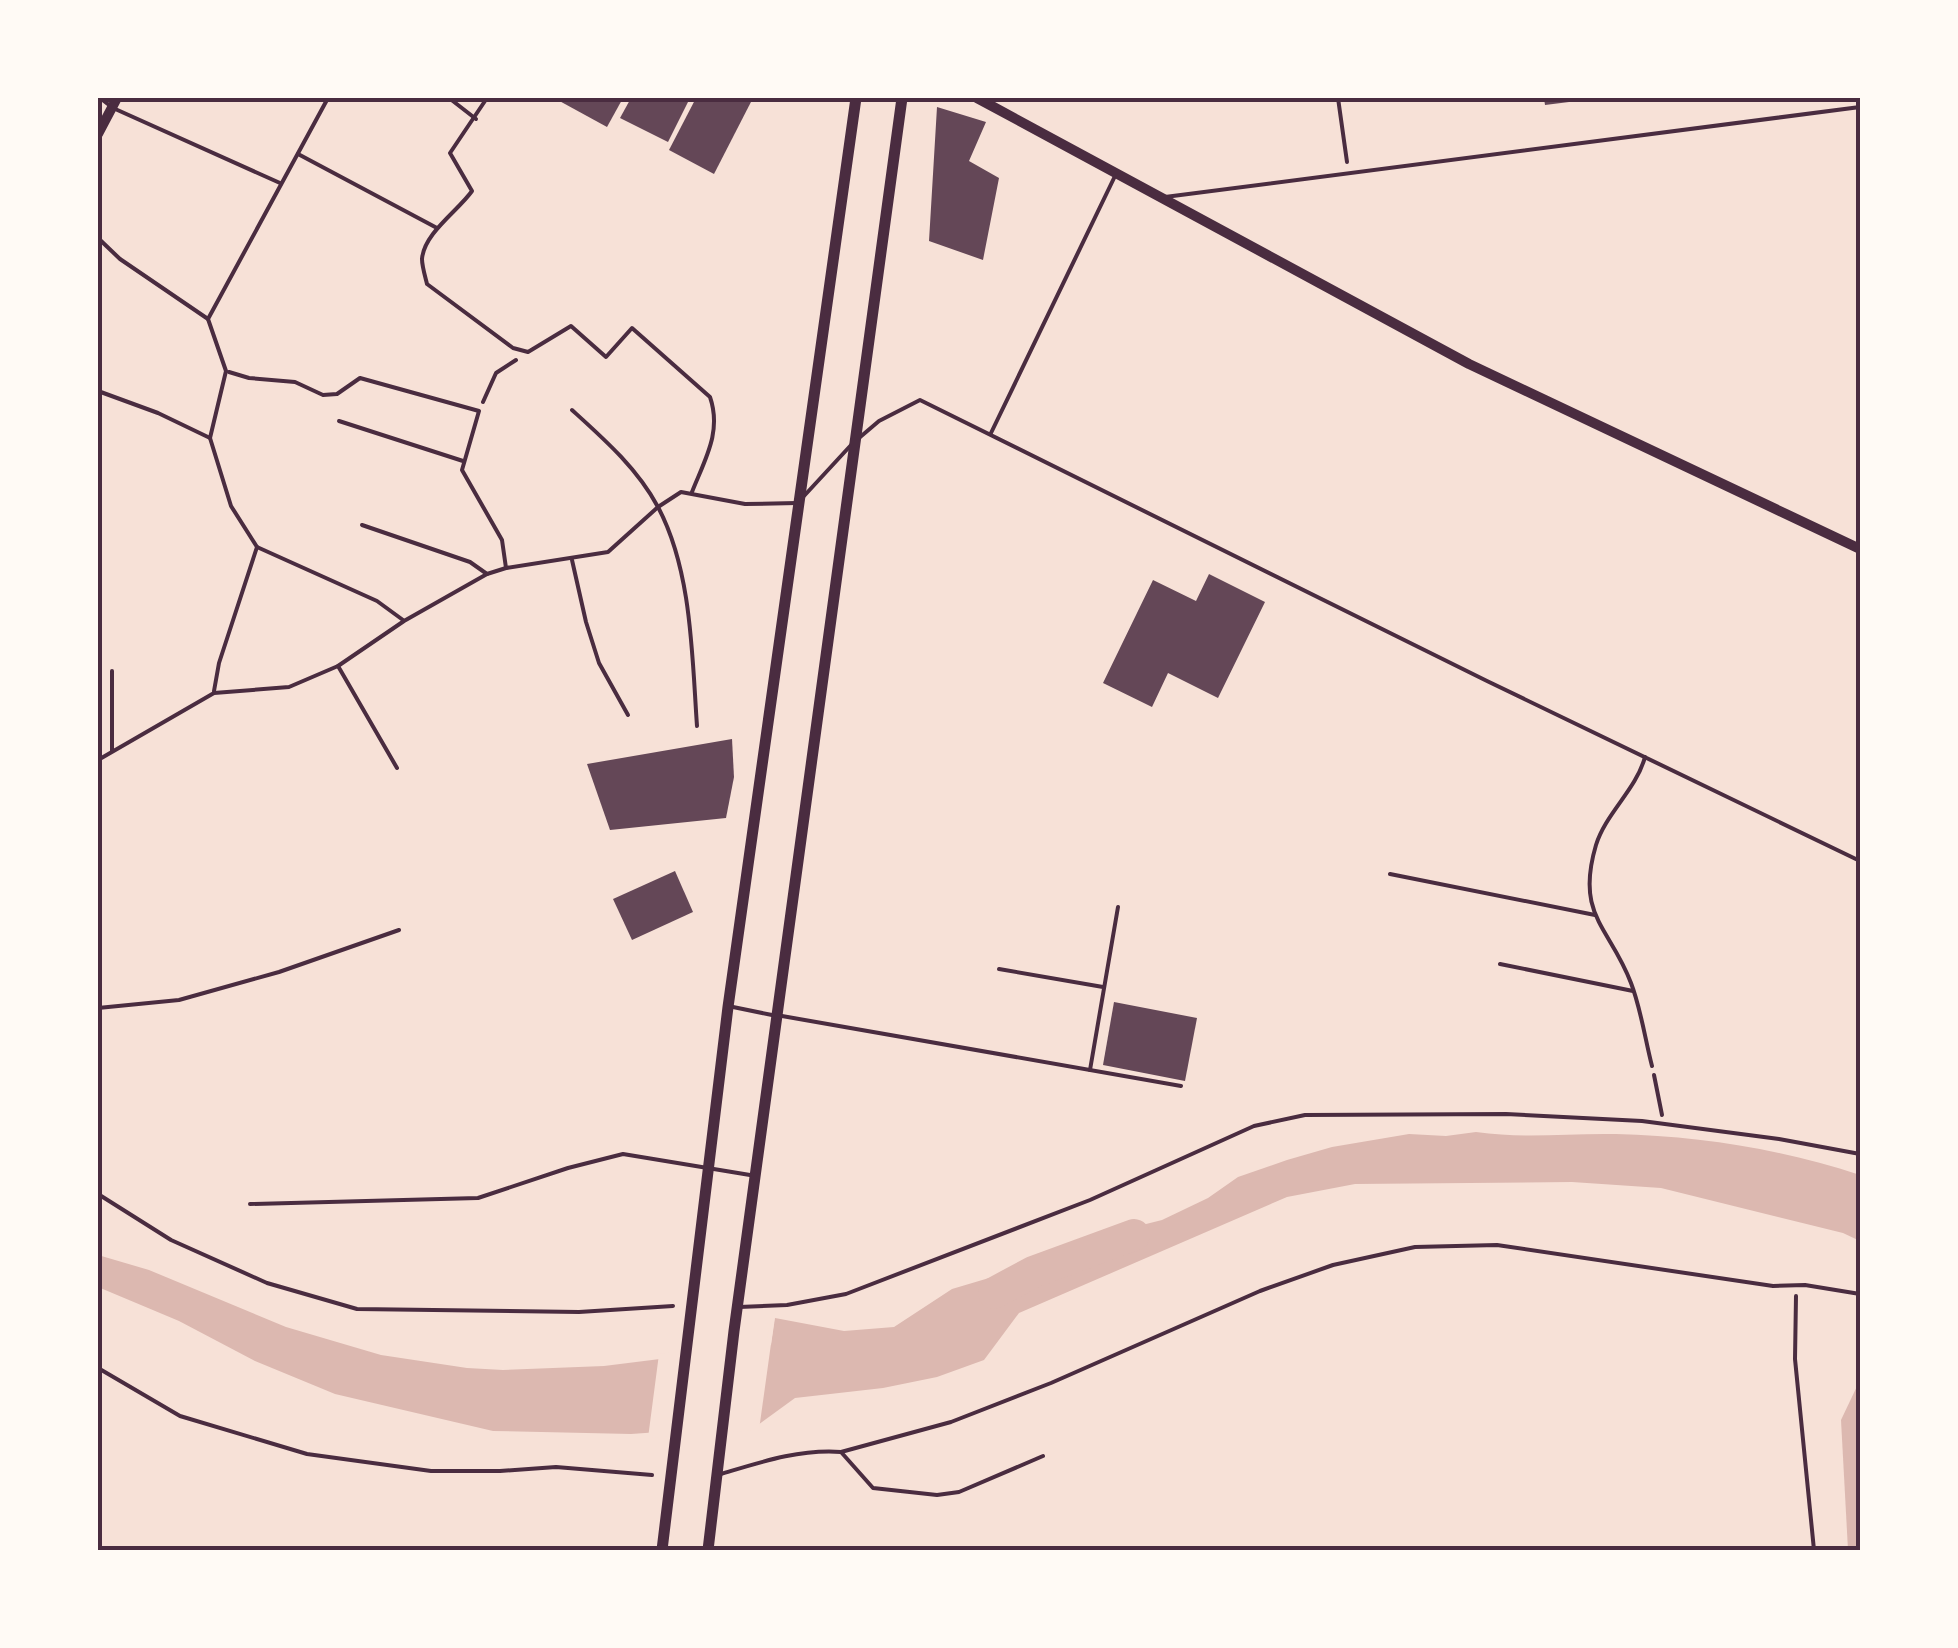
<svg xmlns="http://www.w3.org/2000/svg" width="1958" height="1648" font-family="Arial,sans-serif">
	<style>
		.water { fill: #dcb8b0 }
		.pier { fill: #f7e1d7 }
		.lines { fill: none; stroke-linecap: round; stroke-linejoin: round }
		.river { stroke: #dcb8b0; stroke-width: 32 }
		.building { fill: #644757 }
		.path { stroke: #4a2c40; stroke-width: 4 }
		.service { stroke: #4a2c40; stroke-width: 4 }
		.tertiary { stroke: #4a2c40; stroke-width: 10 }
		.secondary { stroke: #4a2c40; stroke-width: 11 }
		.neatline { fill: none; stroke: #4a2c40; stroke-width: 4 }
	</style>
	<rect width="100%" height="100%" fill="#f7e1d7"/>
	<!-- water -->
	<g class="water">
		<path d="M1476,1132C1524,1139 1569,1133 1616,1134C1699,1136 1782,1149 1860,1175V1241L1843,1233L1661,1188L1572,1182L1355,1184L1287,1197L1019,1313L984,1360L937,1377L883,1388L795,1398L758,1425L631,1434L493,1431L335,1394L255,1361L179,1321L98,1287V1255L149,1270L286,1327L381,1355L467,1368L503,1370L604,1366L771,1345L775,1318L844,1331L894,1327L952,1289L989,1278L1068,1265L1130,1228L1162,1220L1208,1198L1238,1177L1287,1160L1332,1147L1409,1134L1446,1136Z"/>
		<polygon points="1860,1380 1860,1550 1848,1550 1841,1420"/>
	</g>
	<!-- pier -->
	<polygon class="pier" points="775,1315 759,1430 648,1438 659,1354 767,1340 771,1316"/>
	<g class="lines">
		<!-- river -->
		<polyline class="river" points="994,1293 1033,1272 1134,1235"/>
	</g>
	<!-- building -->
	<g class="building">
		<polygon points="554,98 623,98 607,127"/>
		<polygon points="631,98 690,98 668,142 620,118"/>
		<polygon points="696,98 753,98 714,174 669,150"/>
		<polygon points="1544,98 1585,98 1585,100 1545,105"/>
		<polygon points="937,107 986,122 969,161 999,178 983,260 929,241"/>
		<polygon points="1209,574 1265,602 1218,698 1168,673 1152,707 1103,683 1153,580 1196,601"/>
		<polygon points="732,739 734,777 726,818 610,830 587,764"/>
		<polygon points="675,871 693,912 632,940 613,899"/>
		<polygon points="1114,1002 1197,1018 1185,1081 1103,1065"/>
	</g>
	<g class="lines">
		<!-- path -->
		<g class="path">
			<polyline points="1338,98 1347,162"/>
			<polyline points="483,402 496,373 516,360"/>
			<polyline points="1654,1075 1662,1115"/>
			<polyline points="98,1194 171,1240 267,1283 357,1309 579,1312 673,1306"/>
			<polyline points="1796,1296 1795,1359 1814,1550"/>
			<polyline points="98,1368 180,1416 307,1454 431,1471 500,1471 556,1467 652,1475"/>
		</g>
		<!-- service -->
		<g class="service">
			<polyline points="100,98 113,108 280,183"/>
			<polyline points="328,98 208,319 226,371 210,438 231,506 257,547 377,601 403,620"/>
			<polyline points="449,98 476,119"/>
			<path d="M487,98L450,153L472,191C458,211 424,233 422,259C422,266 425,276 427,284L513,348L528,352L571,326L606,357L632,328L710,397C722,432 705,459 692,492"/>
			<polyline points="298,154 437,228"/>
			<polyline points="1165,197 1860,107"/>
			<polyline points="98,238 120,259 208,319"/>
			<polyline points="229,372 249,378 295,382 323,395 337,394 360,378 479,411 462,470 502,540 506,568"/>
			<polyline points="98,391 158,413 210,438"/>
			<path d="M572,410C604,439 637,468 658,507C692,571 692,656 697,726"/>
			<polyline points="339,421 463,461"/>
			<polyline points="991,433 1115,176"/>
			<polyline points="859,438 879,421 920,400 1487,681 1860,861"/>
			<polyline points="804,496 852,444"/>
			<polyline points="98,503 100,503"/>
			<polyline points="362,525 470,562 487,574"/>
			<polyline points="572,560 586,622 599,663 628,715"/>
			<polyline points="338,666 397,768"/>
			<polyline points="112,671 112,751"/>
			<polyline points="214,691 219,663 257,547"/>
			<path d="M1645,757C1636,790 1606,813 1596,845C1575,916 1610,927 1631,983C1641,1009 1645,1039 1652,1066"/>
			<polyline points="1860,758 1860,770"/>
			<polyline points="98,760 214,693 289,687 338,666 404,621 487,574 506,568 608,552 658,507 681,492 745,504 797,503"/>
			<polyline points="1390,874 1595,915"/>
			<polyline points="1500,964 1633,991"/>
			<polyline points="999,969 1103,987"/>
			<polyline points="733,1007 772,1015"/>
			<polyline points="98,1008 179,1000 279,972 399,930"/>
			<polyline points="782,1016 1181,1086"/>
			<polyline points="1090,1070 1118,907"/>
			<polyline points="250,1204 478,1198 568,1168 623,1154 750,1175"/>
			<polyline points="739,1307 787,1305 846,1294 1090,1200 1254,1126 1305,1115 1506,1114 1642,1121 1779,1139 1860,1154"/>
			<polyline points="841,1452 951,1422 1051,1383 1260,1291 1333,1265 1415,1247 1497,1245 1773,1286 1805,1285 1860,1294"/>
			<path d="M721,1474C761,1462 799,1449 841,1452L873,1488L937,1495L959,1492L1043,1456"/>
		</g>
		<!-- tertiary -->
		<g class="tertiary">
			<polyline points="977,98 1469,364 1860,549"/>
			<polyline points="98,134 117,98"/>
		</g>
		<!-- secondary -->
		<g class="secondary">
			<polyline points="662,1550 728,1007 856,98"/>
			<polyline points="708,1550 734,1331 902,98"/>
		</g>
	</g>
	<!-- border -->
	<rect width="1958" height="1648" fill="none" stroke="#fffaf5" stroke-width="200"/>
	<rect x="100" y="100" width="1758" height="1448" class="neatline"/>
</svg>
